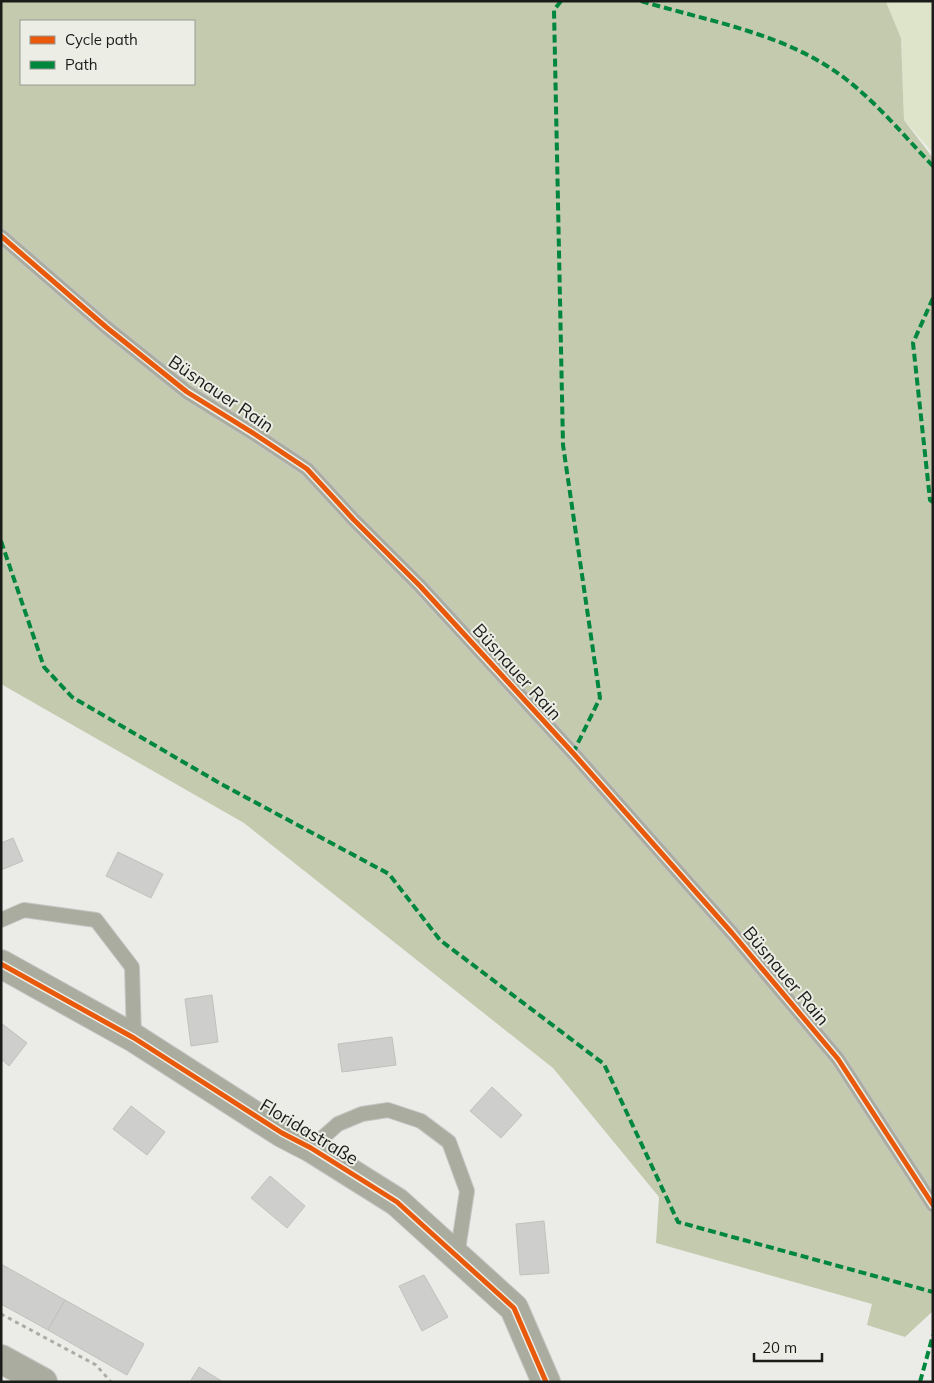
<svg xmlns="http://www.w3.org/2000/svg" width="934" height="1383" font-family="Mulish,sans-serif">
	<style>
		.green { fill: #dee4ca }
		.forest { fill: #c4caad; fill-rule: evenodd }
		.building { fill: #cecfcc; stroke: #c0c1be }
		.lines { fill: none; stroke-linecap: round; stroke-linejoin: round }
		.service-casing { stroke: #c6c6c4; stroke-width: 16 }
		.minor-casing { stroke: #c6c6c4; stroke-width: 30 }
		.path { stroke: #abada4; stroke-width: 3; stroke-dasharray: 4 4; stroke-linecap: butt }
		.service { stroke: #aaaca0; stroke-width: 14 }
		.minor { stroke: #aaaca0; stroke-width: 28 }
		.quiet { stroke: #00873e; stroke-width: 4; stroke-dasharray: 8 4; stroke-linecap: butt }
		.cycleway-casing { stroke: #eceee6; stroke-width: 8 }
		.cycleway { stroke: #e8590c; stroke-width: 5 }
		.labels { text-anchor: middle; stroke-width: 4; stroke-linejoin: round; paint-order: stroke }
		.street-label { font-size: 18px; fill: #1b1c19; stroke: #eceee6 }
	</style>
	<rect width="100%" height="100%" fill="#ebece8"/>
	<!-- green -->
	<polygon class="green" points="885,1 933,1 933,153 904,120 901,38"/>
	<!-- forest -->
	<path class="forest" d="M1,1L886,2L901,38L904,120L933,158V1311L905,1337L867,1325L872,1304L656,1243L659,1197L553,1068L244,823L1,684ZM21,21H194V84H21Z"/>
	<!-- building -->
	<g class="building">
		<polygon points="13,838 23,861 1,870 1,843"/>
		<polygon points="118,852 163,874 151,898 106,876"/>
		<polygon points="212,995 218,1042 191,1046 185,999"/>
		<polygon points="1,1023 27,1043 9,1066 1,1059"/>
		<polygon points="392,1037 396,1065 342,1072 338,1044"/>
		<polygon points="492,1087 522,1115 501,1138 470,1111"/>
		<polygon points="131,1106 165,1132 147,1155 113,1129"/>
		<polygon points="270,1176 305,1206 287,1228 251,1198"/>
		<polygon points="544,1221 549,1273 520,1275 516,1224"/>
		<polygon points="1,1264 65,1300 48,1330 1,1304"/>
		<polygon points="424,1275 448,1317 422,1331 399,1286"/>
		<polygon points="65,1300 144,1344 127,1375 48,1330"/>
		<polygon points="199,1367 223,1382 190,1382"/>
	</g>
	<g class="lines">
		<defs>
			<g id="service">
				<polyline points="1,236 106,327 187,392 256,435 307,469 354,520 420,586 573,753 732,933 838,1059 933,1205"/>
				<polyline points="1,920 24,910 96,920 132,967 134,1038"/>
				<polyline points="311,1148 338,1124 362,1114 388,1110 421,1121 449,1142 467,1191 457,1256"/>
			</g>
			<g id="minor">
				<polyline points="1,964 134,1038 282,1133 311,1148 397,1202 514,1308 546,1382"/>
				<polyline points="1,1359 43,1382"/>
			</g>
		</defs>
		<!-- service casing -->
		<use href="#service" class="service-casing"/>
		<!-- minor casing -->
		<use href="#minor" class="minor-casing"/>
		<!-- path -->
		<polyline class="path" points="1,1314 96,1365 111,1382"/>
		<!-- service -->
		<use href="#service" class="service"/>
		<!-- minor -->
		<use href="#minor" class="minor"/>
		<!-- quiet -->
		<g class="quiet">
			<polyline points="561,1 554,10 563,445 600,698 573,753"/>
			<path d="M641,1C711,22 789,34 847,80C879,105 905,137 933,166"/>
			<polyline points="933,298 913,343 930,500 933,502"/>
			<polyline points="1,541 44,667 72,697 221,784 389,874 440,940 604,1064 678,1222 933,1292"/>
			<polyline points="920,1382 933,1335"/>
		</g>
		<defs>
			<g id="cycleway">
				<polyline points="1,236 106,327 187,392 256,435 307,469 354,520 420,586 573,753 732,933 838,1059 933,1205"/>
				<polyline points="1,964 134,1038 282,1133 311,1148 397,1202 514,1308 546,1382"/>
			</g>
		</defs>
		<!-- cycleway casing -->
		<use href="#cycleway" class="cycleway-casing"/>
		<!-- cycleway -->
		<use href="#cycleway" class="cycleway"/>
	</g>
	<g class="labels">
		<!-- street labels -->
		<g class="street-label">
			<text transform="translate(221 394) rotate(34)" y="6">Büsnauer Rain</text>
			<text transform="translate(517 672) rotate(48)" y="6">Büsnauer Rain</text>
			<text transform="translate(786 976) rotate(50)" y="6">Büsnauer Rain</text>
			<text transform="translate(309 1132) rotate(31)" y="6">Floridastraße</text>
		</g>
	</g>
	<!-- border -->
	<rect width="934" height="1383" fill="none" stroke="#1b1c19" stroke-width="5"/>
	<!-- legend -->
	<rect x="20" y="20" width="175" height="65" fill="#eceee6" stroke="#989a94"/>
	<rect x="30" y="36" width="25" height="8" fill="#e8590c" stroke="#989a94"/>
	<text x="65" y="45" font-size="15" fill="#1b1c19">Cycle path</text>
	<rect x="30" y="61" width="25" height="8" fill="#00873e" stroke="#989a94"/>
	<text x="65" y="70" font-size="15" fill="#1b1c19">Path</text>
	<!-- scale -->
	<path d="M754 1353v8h68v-8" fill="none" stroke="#1b1c19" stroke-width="2.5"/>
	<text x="762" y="1353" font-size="15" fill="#1b1c19" stroke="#eceee6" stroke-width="4" paint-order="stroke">20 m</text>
</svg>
